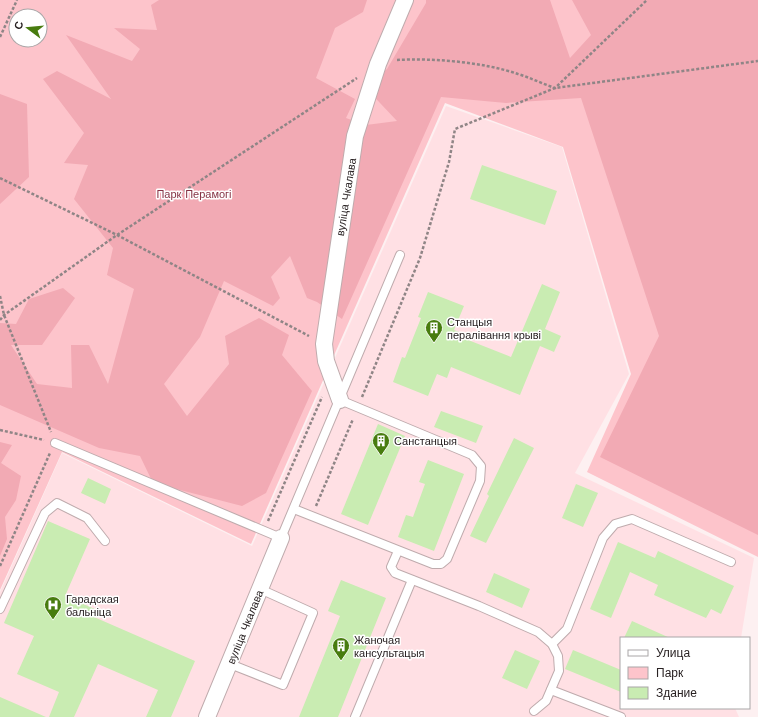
<svg xmlns="http://www.w3.org/2000/svg" width="758" height="717" font-family="'Work Sans',sans-serif">
	<style>
		.built { fill: #ffe0e4 }
		.green { fill: #fdc4cb; fill-rule: evenodd }
		.forest { fill: #f2aab4 }
		.building { fill: #c9ecb2 }
		.lines { fill: none; stroke-linecap: round; stroke-linejoin: round }
		.lane-casing { stroke: #bfabad; stroke-width: 10 }
		.street-casing { stroke: #bfabad; stroke-width: 18 }
		.path { stroke: #8f8586; stroke-width: 2.5; stroke-dasharray: 3 2; stroke-linecap: butt }
		.lane { stroke: #fff; stroke-width: 8 }
		.street { stroke: #fff; stroke-width: 16 }
		.labels { text-anchor: middle; stroke-width: 3; stroke-linejoin: round; paint-order: stroke }
		.park-label { font-size: 11px; fill: #863244; stroke: #fff }
		.street-label { font-size: 11px; fill: #282122; stroke: #fff }
		.poi-label { font-size: 11px; fill: #282122; stroke: #fff; text-anchor: start }
	</style>
	<rect width="100%" height="100%" fill="#fdf0f1"/>
	<!-- built -->
	<polygon class="built" points="446,106 562,147 629,374 575,473 754,558 741,638 621,638 621,708 735,708 739,717 0,717 0,592 62,453 252,546"/>
	<!-- green -->
	<path class="green" d="M0,0H758V557L587,472L631,374L563,147L445,103L251,544L62,452L0,590ZM16,16H40V40H16Z"/>
	<!-- forest -->
	<g class="forest">
		<polygon points="159,0 367,0 363,12 335,28 316,78 355,99 346,118 366,125 397,121 364,86 387,69 426,3 426,0 550,0 570,58 591,35 572,0 758,0 758,535 600,457 659,336 581,98 506,103 441,97 342,319 317,302 307,298 290,256 271,277 280,298 273,306 224,281 200,337 164,384 187,416 229,364 225,336 259,318 289,335 282,355 312,391 266,493 242,506 153,483 140,456 99,448 0,405 0,323 16,324 29,299 63,288 75,298 42,345 11,345 37,384 72,388 71,345 89,345 108,384 134,289 107,275 113,248 74,199 88,165 64,163 84,133 43,79 57,71 111,99 66,35 132,61 140,49 114,28 157,30 151,5"/>
		<polygon points="0,94 27,104 29,177 0,204"/>
		<polygon points="0,442 12,445 1,463 21,476 16,500 5,517 7,539 0,556"/>
	</g>
	<!-- building -->
	<g class="building">
		<polygon points="482,165 557,191 545,225 470,199"/>
		<polygon points="542,284 560,292 545,329 561,336 554,352 540,346 520,395 451,367 447,378 437,374 428,396 393,382 402,357 405,358 421,318 418,317 428,292 464,306 454,330 459,332 458,336 511,357"/>
		<polygon points="441,411 483,426 476,443 434,427"/>
		<polygon points="378,424 405,436 368,525 341,514"/>
		<polygon points="514,438 534,448 486,543 470,536 489,496 487,494"/>
		<polygon points="428,460 464,474 434,551 398,537 406,515 413,517 425,484 419,482"/>
		<polygon points="88,478 111,489 105,504 81,493"/>
		<polygon points="576,484 598,493 583,527 562,518"/>
		<polygon points="48,521 90,539 65,596 97,610 94,617 195,661 171,717 146,717 158,690 98,664 74,717 49,717 59,692 17,674 34,636 4,623"/>
		<polygon points="618,542 655,558 658,551 734,586 721,614 711,609 706,618 674,604 654,595 658,585 630,572 611,618 590,609"/>
		<polygon points="494,573 530,589 522,608 486,592"/>
		<polygon points="341,580 386,598 338,717 299,717 340,616 328,611"/>
		<polygon points="632,621 670,638 624,638"/>
		<polygon points="515,650 540,661 527,689 502,678"/>
		<polygon points="573,650 621,670 621,692 565,669"/>
		<polygon points="0,697 46,717 0,717"/>
	</g>
	<g class="lines">
		<defs>
			<g id="lane">
				<polyline points="55,443 281,538 400,255"/>
				<polyline points="294,509 433,564 441,564 447,559 480,481 481,466 472,455 340,400"/>
				<polyline points="398,551 391,567 395,573 479,606 538,632 552,644 558,656 559,671 546,701 534,711"/>
				<polyline points="0,609 45,513 57,503 87,518 105,541"/>
				<polyline points="552,644 567,629 603,538 615,524 632,519 731,562"/>
				<polyline points="230,664 283,685 313,613 260,589"/>
				<polyline points="551,690 621,717"/>
				<polyline points="355,717 412,580"/>
			</g>
			<g id="street">
				<polyline points="340,400 326,361 324,344 355,136 378,64 405,0"/>
				<polyline points="207,717 281,538"/>
			</g>
		</defs>
		<!-- lane casing -->
		<use href="#lane" class="lane-casing"/>
		<!-- street casing -->
		<use href="#street" class="street-casing"/>
		<!-- path -->
		<g class="path">
			<polyline points="0,37 17,0"/>
			<path d="M397,60C434,58 483,62 518,74C531,78 543,84 555,88L647,0"/>
			<polyline points="0,178 117,235 309,336"/>
			<polyline points="0,296 4,315 51,432"/>
			<polyline points="0,320 4,315 117,235 357,78"/>
			<polyline points="362,397 420,258 449,162 455,129 555,88 758,61"/>
			<polyline points="0,430 44,440"/>
			<polyline points="316,506 353,419"/>
			<polyline points="268,521 322,397"/>
			<polyline points="0,566 50,453"/>
		</g>
		<!-- lane -->
		<use href="#lane" class="lane"/>
		<!-- street -->
		<use href="#street" class="street"/>
	</g>
	<!-- icons -->
	<defs>
		<symbol id="building-pin" viewBox="-11 -11 22 30"><path d="M0 17L-7.5 6A9.5 9.5 0 1 1 7.5 6Z" fill="#487c0f" stroke="#fff"/><path d="M-4-6H4V6H1V3H-1V6H-4ZM-2.5-4.3h1.7v1.8h-1.7ZM.8-4.3h1.7v1.8H.8ZM-2.5-1h1.7V.8h-1.7ZM.8-1h1.7V.8H.8Z" fill="#fff"/></symbol>
		<symbol id="hospital-pin" viewBox="-11 -11 22 30"><path d="M0 17L-7.5 6A9.5 9.5 0 1 1 7.5 6Z" fill="#487c0f" stroke="#fff"/><path d="M-5-5h3v3.5h4V-5h3V5h-3V1.5h-4V5h-3Z" fill="#fff"/></symbol>
	</defs>
	<g fill-rule="evenodd">
		<use href="#building-pin" x="424" y="318" width="20" height="27"/>
		<use href="#building-pin" x="371" y="431" width="20" height="27"/>
		<use href="#hospital-pin" x="43" y="595" width="20" height="27"/>
		<use href="#building-pin" x="331" y="636" width="20" height="27"/>
	</g>
	<g class="labels">
		<!-- park labels -->
		<g class="park-label">
			<text x="194" y="198">Парк Перамогі</text>
		</g>
		<!-- street labels -->
		<g class="street-label">
			<text transform="translate(346 197) rotate(-81)" y="4">вуліца Чкалава</text>
			<text transform="translate(245 627) rotate(-68)" y="4">вуліца Чкалава</text>
		</g>
		<!-- poi labels -->
		<g class="poi-label">
			<text x="447" y="326">Станцыя<tspan x="447" dy="13">пералівання крыві</tspan></text>
			<text x="394" y="445">Санстанцыя</text>
			<text x="66" y="603">Гарадская<tspan x="66" dy="13">бальніца</tspan></text>
			<text x="354" y="644">Жаночая<tspan x="354" dy="13">кансультацыя</tspan></text>
		</g>
	</g>
	<!-- legend -->
	<rect x="620" y="637" width="130" height="72" fill="#ffffff" stroke="#a9a6a7"/>
	<rect x="628" y="650" width="20" height="6" fill="#ffffff" stroke="#a9a6a7"/>
	<text x="656" y="657" font-size="12" fill="#282122">Улица</text>
	<rect x="628" y="667" width="20" height="12" fill="#fdc4cb" stroke="#a9a6a7"/>
	<text x="656" y="677" font-size="12" fill="#282122">Парк</text>
	<rect x="628" y="687" width="20" height="12" fill="#c9ecb2" stroke="#a9a6a7"/>
	<text x="656" y="697" font-size="12" fill="#282122">Здание</text>
	<!-- north arrow -->
	<g transform="translate(28 28) rotate(286)"><circle r="19" fill="#ffffff" stroke="#a9a6a7"/>
	<path d="M0-3L7 15L0 10L-7 15Z" fill="#487c0f"/>
	<text y="-6" font-size="11" font-weight="bold" text-anchor="middle" fill="#282122">С</text>
	</g>
</svg>
